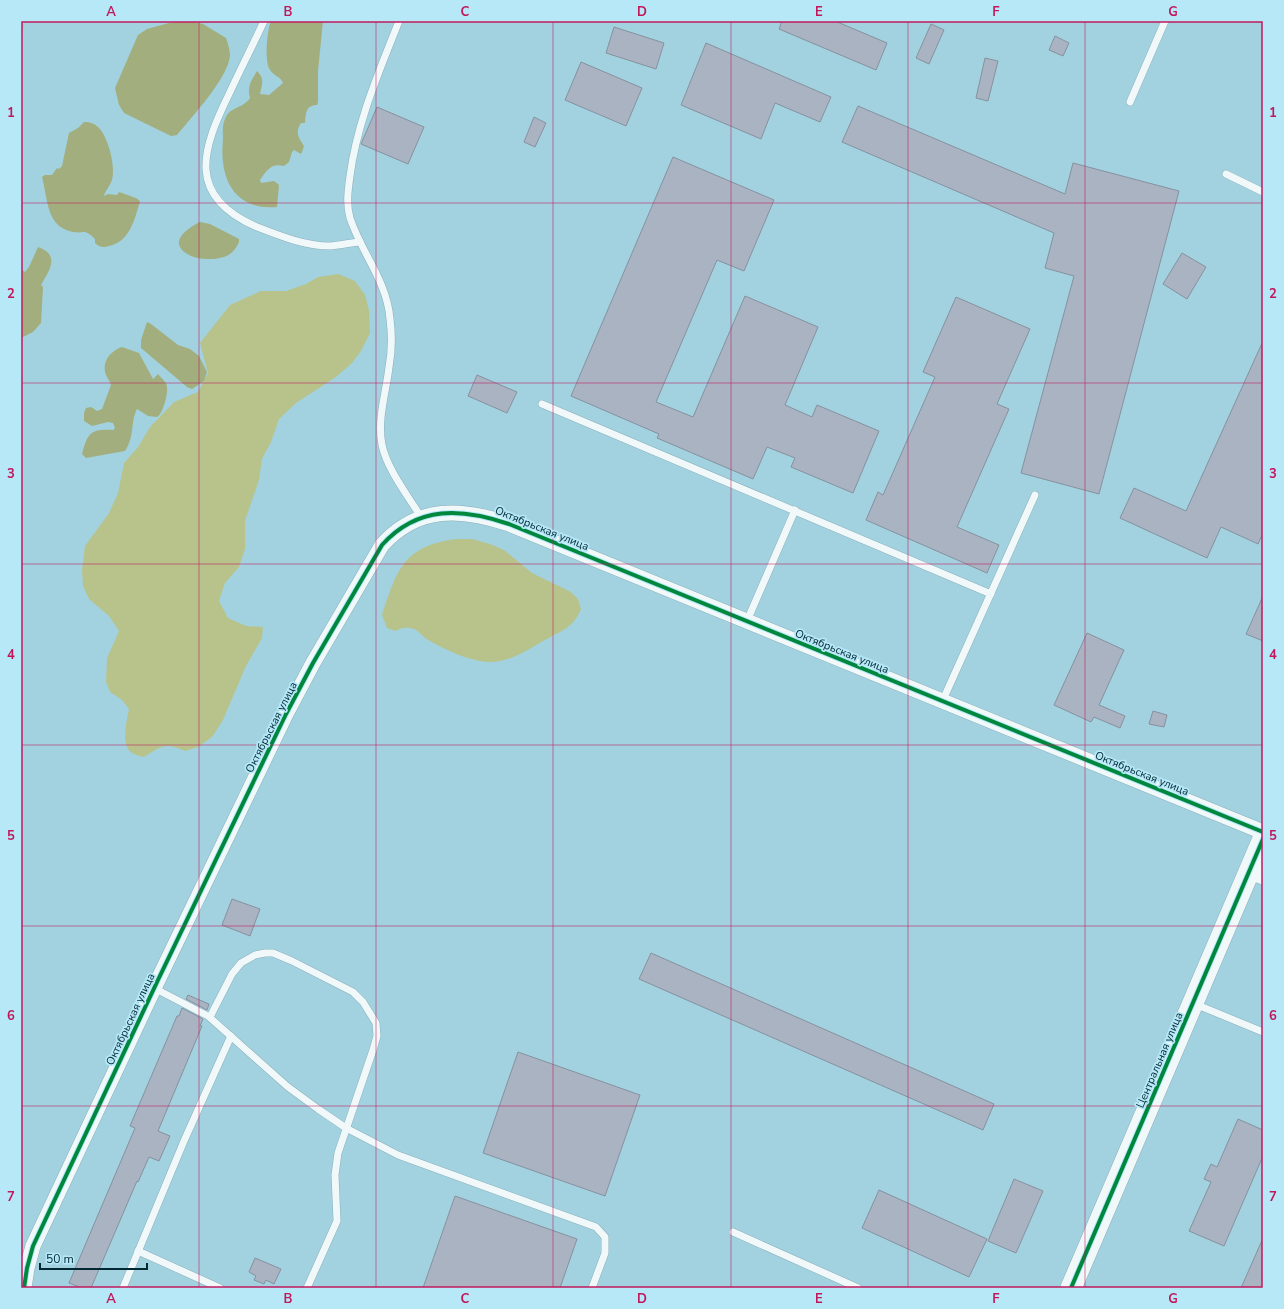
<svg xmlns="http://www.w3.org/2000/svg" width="1284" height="1309" font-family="'Nunito Sans',sans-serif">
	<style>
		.green { fill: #b8c38c }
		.forest { fill: #a2ae7d }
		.building { fill: #a9b3c1; stroke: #86919f }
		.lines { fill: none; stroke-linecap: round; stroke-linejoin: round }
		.lane-casing { stroke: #89b0bb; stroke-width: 8 }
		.street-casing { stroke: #89b0bb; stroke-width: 16 }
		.secondary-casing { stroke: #89b0bb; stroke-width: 22 }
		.lane { stroke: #f1f8fa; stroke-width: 7 }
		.street { stroke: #f1f8fa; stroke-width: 15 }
		.secondary { stroke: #f1f8fa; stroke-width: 21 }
		.rail { stroke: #b1bfc3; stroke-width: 3; stroke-dasharray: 6 3; stroke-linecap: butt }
		.cycleway-casing { stroke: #b6e8f8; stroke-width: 6 }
		.cycleway { stroke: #00873e; stroke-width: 4 }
		.grid { fill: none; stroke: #c2185b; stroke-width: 1; stroke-opacity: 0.55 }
		.labels { text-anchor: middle; stroke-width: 3.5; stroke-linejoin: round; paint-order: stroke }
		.street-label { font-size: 11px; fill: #002832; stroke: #b6e8f8 }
		.neatline { fill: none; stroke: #c2185b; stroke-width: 1.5 }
		.grid-label { font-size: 13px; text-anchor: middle; font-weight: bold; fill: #c2185b }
	</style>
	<rect width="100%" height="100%" fill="#a2d2e0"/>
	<!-- green -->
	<g class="green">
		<path d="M338,274L355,281L365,295L369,310L370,333L361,351L352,363L336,377L296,403L279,419L271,442L262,459L259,480L245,521V549L239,567L225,583L219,601L228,618L246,626L263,627L262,638L246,666L223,720L212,737L198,747L185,751C165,742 162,746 144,757C140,756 135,755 132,753C120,745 127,720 129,709L122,700L110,692L106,682L107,658L119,631L109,616L89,599L83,586L82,570L85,546L109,513L118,493L124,463L138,447L150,427L174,402L198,392L208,373L200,343L230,305L261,291H286L306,284L318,277Z"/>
		<path d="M456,539H472L490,544L504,550L532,573L571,592L578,599L581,609C573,628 563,630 545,640C527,650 511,662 489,662C468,661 446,650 428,640C423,637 419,631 414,629C407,627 402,627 396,631L387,628L382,615C397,570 403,546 456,539Z"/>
	</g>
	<!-- forest -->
	<g class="forest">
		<path d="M191,21L203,24L226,38C228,44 230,50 230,56C228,78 191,118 177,135L171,136L124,113L119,105L115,88L138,35L147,29L169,23Z"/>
		<path d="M271,21H323L318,71V102L317,105C305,105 306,115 305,123H301C295,132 298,137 304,146L302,152L301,154L294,150L292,152L289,162L284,166C271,163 267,170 260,180L261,183L274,181L279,185L277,207C234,211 219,178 223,140C223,134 222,125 225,119C229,107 244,108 250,98C247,86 251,81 257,71C265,79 262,84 260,94L269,95L283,83C281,77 274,76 270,70C264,62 267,30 271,21Z"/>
		<path d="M84,122C89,122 94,123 98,127C108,136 116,167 112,180C110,186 105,191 104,196L108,194L117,195L119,192L136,198L140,201C135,218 130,242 109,246C103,248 99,247 95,243V239C83,228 86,234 73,232C46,227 48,199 42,177L45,175H52L57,168L59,169L62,166L69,133L78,128Z"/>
		<path d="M200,222L210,224L239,239V242C236,249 231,255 224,257C212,261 187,260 180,247C174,237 193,225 200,222Z"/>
		<path d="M38,247C61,255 49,271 41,285L43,287L41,323L33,332L21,338V269L25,272L29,267Z"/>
		<polygon points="147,322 151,324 178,345 190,349 199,356 207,372 204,381 192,389 187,387 141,348 141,340"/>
		<path d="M122,347L139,353L153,379L158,374C161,378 167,382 167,387C168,394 163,414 157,417L148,416L137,409C130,423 135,436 125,451L86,458L82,454C88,433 90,429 113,430L115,428L113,423L108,422L92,426L84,421V413L86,408L91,407L97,411L102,409L111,385C110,381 109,381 107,377C100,363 110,351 122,347Z"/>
	</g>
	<!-- building -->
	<g class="building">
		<polygon points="782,21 835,21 887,43 876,70 779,29"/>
		<polygon points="931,24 944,30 929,64 916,58"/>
		<polygon points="614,27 664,43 656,69 606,53"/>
		<polygon points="1055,36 1069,43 1063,56 1049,50"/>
		<polygon points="706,43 831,97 820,122 775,103 761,139 681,105"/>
		<polygon points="985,58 998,61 988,101 976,98"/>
		<polygon points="581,62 642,88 626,126 565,100"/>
		<polygon points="858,106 1065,194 1073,163 1179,191 1099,494 1021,473 1074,276 1045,268 1054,233 842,142"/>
		<polygon points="377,107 424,127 408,164 361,144"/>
		<polygon points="534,117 546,123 535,147 524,142"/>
		<polygon points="673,157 774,200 744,271 717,260 656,402 693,417 745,296 818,327 785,405 812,417 817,405 879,431 853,493 791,467 795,458 767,447 753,479 657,438 659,434 571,396"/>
		<polygon points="1182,253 1206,267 1187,299 1163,284"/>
		<polygon points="956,297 1030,329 997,404 1009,409 957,527 999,545 987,573 866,520 878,492 883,495 935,377 923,372"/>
		<polygon points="1263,341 1263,533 1258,544 1221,527 1207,558 1120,518 1134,488 1186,511"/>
		<polygon points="477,375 517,392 507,413 468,396"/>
		<polygon points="1263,596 1263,641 1246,634"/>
		<polygon points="1087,633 1124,650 1099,705 1125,716 1120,728 1094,717 1091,722 1054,705"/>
		<polygon points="1153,711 1167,715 1164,727 1149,724"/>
		<polygon points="232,899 260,909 250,936 222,925"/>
		<polygon points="651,953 994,1104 983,1130 639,979"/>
		<polygon points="188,995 209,1004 207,1010 186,999"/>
		<polygon points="182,1008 203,1019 200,1026 202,1026 158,1131 170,1136 159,1161 149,1157 138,1182 137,1181 91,1288 82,1288 69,1283 135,1128 130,1126 177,1016 179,1016"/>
		<polygon points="518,1052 640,1095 605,1196 483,1153"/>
		<polygon points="1238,1119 1263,1130 1263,1156 1224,1246 1189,1231 1211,1182 1204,1179 1211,1164 1217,1167"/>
		<polygon points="1014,1179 1043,1191 1016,1253 988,1241"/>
		<polygon points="879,1190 987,1239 969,1277 862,1228"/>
		<polygon points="455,1196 577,1239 560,1288 423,1288"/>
		<polygon points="1263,1238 1263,1288 1241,1288"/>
		<polygon points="255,1258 281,1269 274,1284 266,1280 264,1284 254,1280 256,1276 249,1272"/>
	</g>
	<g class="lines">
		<defs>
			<g id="lane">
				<path d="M264,21C253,45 241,68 230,92C202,149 185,196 257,227C280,236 305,246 330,246C340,245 350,243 360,242"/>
				<path d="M399,21C379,72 357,122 350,176C348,190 346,205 350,218C362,254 387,281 390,319C392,335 392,351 389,367C386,393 377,419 382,445C387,469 408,496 421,517"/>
				<polyline points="1130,102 1165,21"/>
				<polyline points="1226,174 1263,192"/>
				<polyline points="542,404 991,594"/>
				<polyline points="747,621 795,510"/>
				<polyline points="942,702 1035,495"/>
				<polyline points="154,988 208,1016 288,1087 318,1109 346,1128 398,1155 596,1227 605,1237 605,1253 592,1288"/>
				<polyline points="1195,1004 1263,1032"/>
				<polyline points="210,1017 232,974 241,963 255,955 265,953 273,953 292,961 353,992 363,1002 376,1023 377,1036 373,1050 338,1153 335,1175 337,1221 307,1288"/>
				<polyline points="733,1232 858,1288"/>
				<polyline points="138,1251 220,1288"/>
				<polyline points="123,1288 184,1141 231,1036"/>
			</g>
			<g id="street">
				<polyline points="1250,872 1263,877"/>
				<path d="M24,1288L27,1268L33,1246L157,982L286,714L313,663L382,545C418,505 462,508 509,524L1263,832"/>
			</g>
			<polyline id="secondary" points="1071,1288 1263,839"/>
		</defs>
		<!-- lane casing -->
		<use href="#lane" class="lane-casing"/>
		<!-- street casing -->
		<use href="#street" class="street-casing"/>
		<!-- secondary casing -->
		<use href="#secondary" class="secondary-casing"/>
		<!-- lane -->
		<use href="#lane" class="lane"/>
		<!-- street -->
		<use href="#street" class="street"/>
		<!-- secondary -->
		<use href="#secondary" class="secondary"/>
		<!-- rail -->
		<polyline class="rail" points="21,30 25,21"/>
		<defs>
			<g id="cycleway">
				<path d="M24,1288L27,1268L33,1246L157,982L286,714L313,663L382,545C418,505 462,508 509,524L1263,832"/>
				<polyline points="1071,1288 1263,839"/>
			</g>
		</defs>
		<!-- cycleway casing -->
		<use href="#cycleway" class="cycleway-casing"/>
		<!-- cycleway -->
		<use href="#cycleway" class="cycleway"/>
	</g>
	<!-- grid -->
	<path class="grid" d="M199,21V1288M376,21V1288M553,21V1288M731,21V1288M908,21V1288M1085,21V1288M21,203H1263M21,383H1263M21,564H1263M21,745H1263M21,926H1263M21,1106H1263"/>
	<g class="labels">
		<!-- street labels -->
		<g class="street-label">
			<text transform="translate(542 528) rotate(22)" y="4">Октябрьская улица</text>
			<text transform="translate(842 651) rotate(22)" y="4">Октябрьская улица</text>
			<text transform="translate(271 727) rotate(-63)" y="4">Октябрьская улица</text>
			<text transform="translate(1142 773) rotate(22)" y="4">Октябрьская улица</text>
			<text transform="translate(130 1019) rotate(-65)" y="4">Октябрьская улица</text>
			<text transform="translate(1159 1060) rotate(-67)" y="4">Центральная улица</text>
		</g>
	</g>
	<!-- border -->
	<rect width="1284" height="1309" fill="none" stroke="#b6e8f8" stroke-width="44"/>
	<!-- scale -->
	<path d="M40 1263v6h107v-6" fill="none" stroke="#002832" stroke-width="2"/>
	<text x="46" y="1263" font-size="12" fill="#002832" stroke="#b6e8f8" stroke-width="3" paint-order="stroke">50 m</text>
	<rect x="22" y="22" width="1240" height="1265" class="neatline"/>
	<g class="grid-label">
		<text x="111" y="16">A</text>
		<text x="288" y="16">B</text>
		<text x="465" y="16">C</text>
		<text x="642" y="16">D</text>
		<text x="819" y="16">E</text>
		<text x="996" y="16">F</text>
		<text x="1173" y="16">G</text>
		<text x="11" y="117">1</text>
		<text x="1273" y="117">1</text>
		<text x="11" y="298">2</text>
		<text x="1273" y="298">2</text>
		<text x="11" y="478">3</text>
		<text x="1273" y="478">3</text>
		<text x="11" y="659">4</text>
		<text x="1273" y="659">4</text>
		<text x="11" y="840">5</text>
		<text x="1273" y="840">5</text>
		<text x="11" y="1020">6</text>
		<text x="1273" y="1020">6</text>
		<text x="11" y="1201">7</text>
		<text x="1273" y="1201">7</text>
		<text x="111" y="1303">A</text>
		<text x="288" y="1303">B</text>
		<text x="465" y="1303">C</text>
		<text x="642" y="1303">D</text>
		<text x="819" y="1303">E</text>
		<text x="996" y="1303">F</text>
		<text x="1173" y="1303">G</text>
	</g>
</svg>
